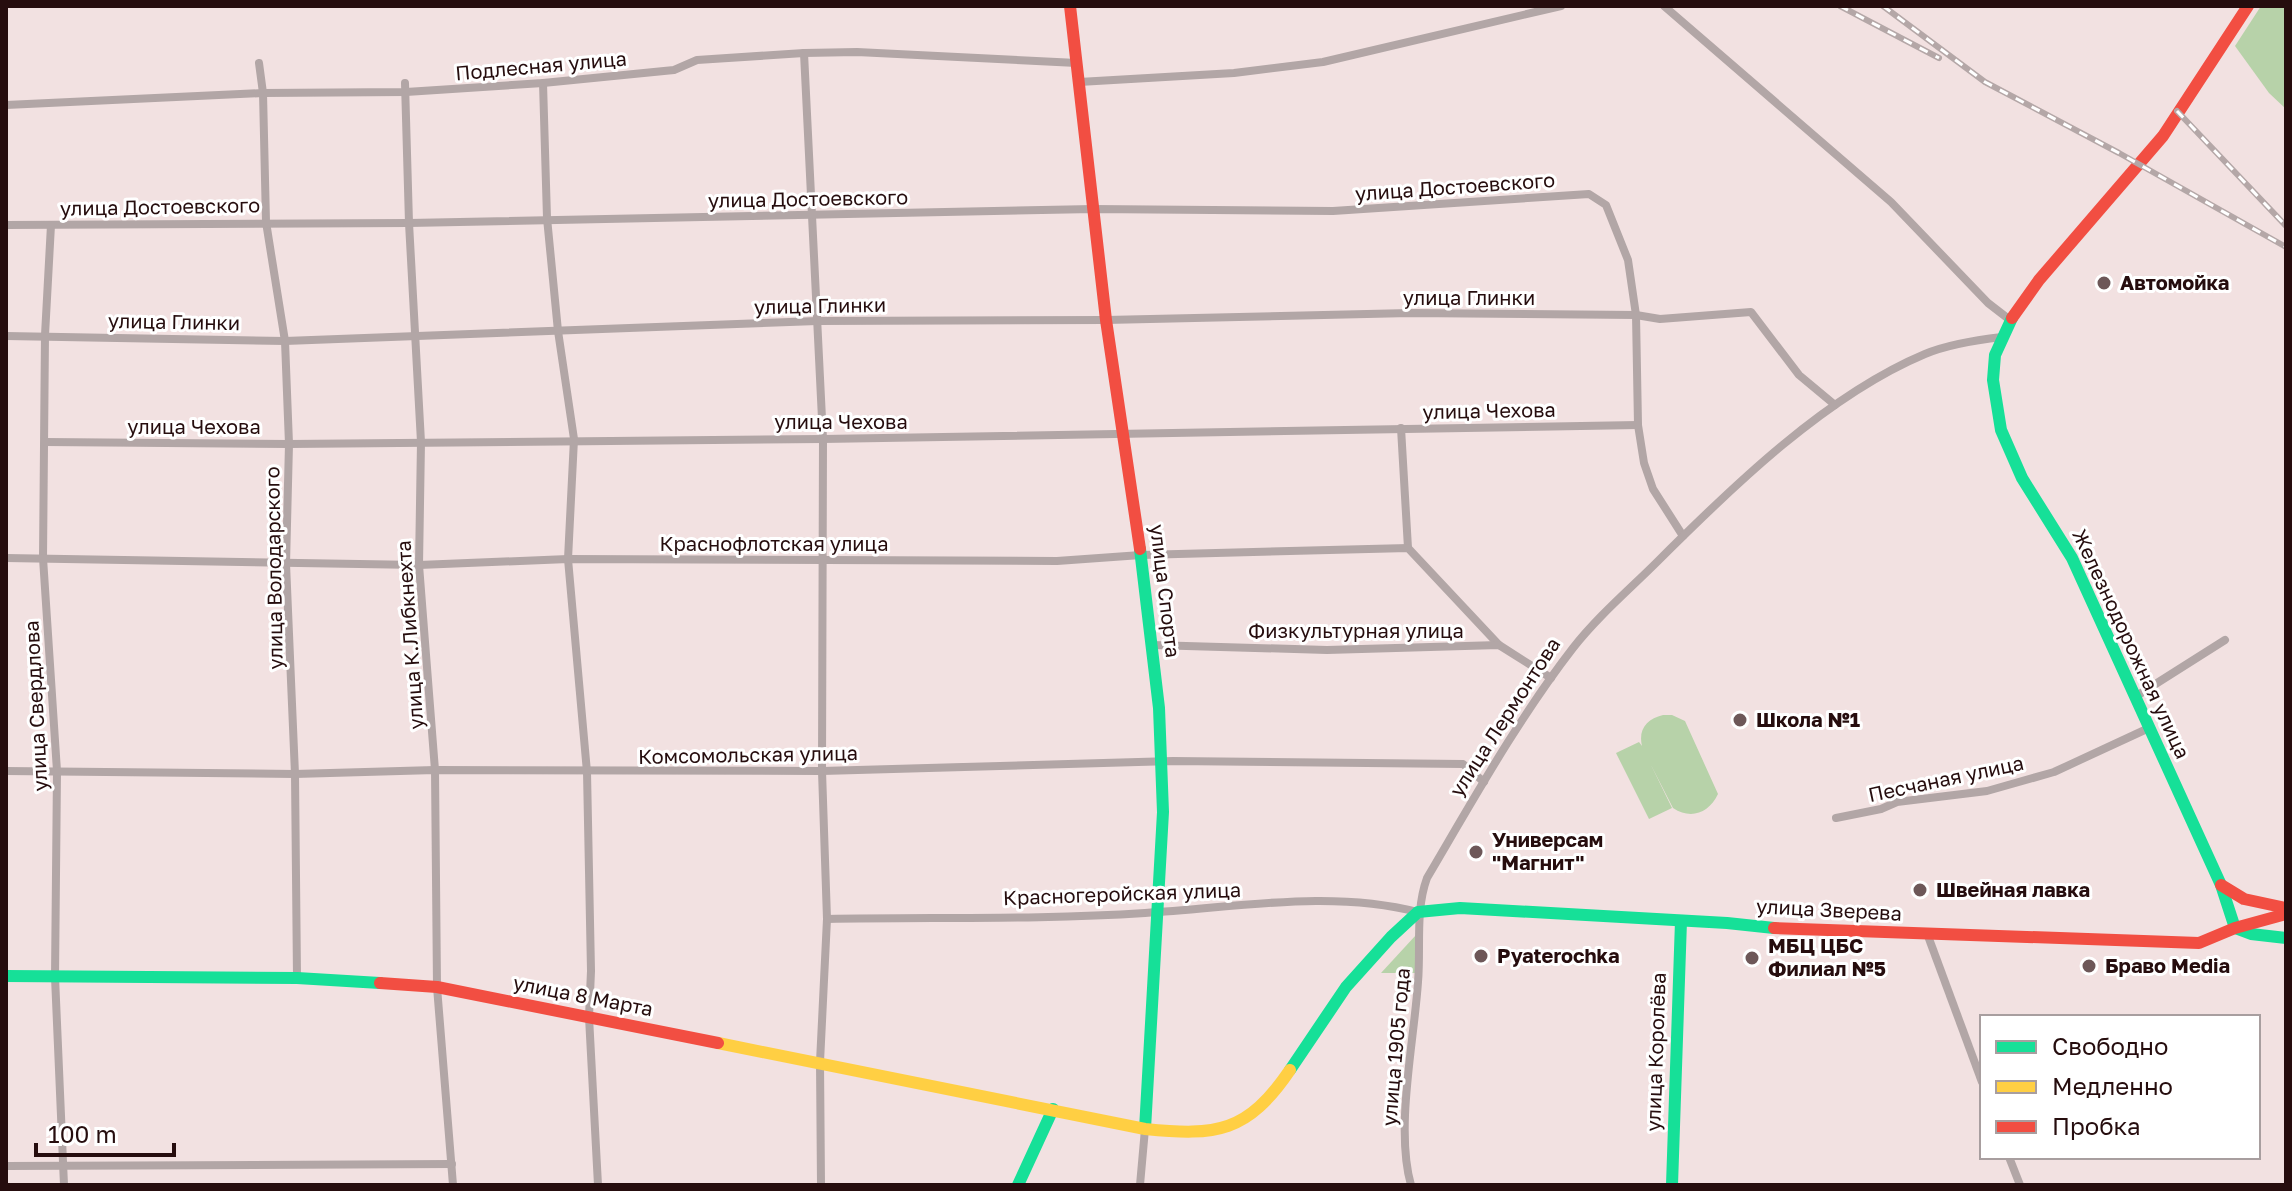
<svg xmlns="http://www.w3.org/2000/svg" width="2292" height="1191" font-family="'Golos Text',sans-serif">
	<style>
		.green { fill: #b7d2a9 }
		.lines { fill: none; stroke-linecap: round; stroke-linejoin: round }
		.street { stroke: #b2a6a6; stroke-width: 8 }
		.fast { stroke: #16e098; stroke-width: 12 }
		.slow { stroke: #ffcf43; stroke-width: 12 }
		.jam { stroke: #f24e42; stroke-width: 12 }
		.rail-casing { stroke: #b4a7a7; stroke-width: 6 }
		.rail { stroke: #fff; stroke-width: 3; stroke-dasharray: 9; stroke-linecap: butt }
		.poi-dot { fill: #6d5758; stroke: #fff; stroke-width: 3 }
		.labels { text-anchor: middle; stroke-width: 6; stroke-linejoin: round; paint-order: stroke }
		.street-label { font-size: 20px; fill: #260d0e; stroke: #fff }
		.poi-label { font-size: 20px; font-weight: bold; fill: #260d0e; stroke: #fff; text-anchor: start }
	</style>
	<rect width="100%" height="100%" fill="#f2e1e1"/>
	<!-- green -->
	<g class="green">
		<polygon points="2261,6 2286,6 2286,109 2269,93 2235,46"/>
		<path d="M1663,715H1672L1685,721L1718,794C1709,813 1691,820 1673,808L1651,765L1672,808L1649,819L1616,753L1639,742L1642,746C1638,729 1647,719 1663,715Z"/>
		<polygon points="1416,935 1415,973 1381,973"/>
	</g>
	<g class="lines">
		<!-- street -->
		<g class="street">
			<polyline points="1664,6 1891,202 1988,303 2010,320"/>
			<polyline points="804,53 823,439 822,771 827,919 820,1062 821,1185"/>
			<polyline points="259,63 263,93 266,222 285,341 289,444 286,564 295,774 297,978"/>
			<polyline points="1079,82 1234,73 1323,62 1561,6"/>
			<polyline points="405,83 409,223 421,442 419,565 435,770 437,987 453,1185"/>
			<polyline points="543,83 547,218 558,331 574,439 568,559 587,772 591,971 589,1017 598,1185"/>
			<polyline points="6,105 263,93 406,92 543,83 674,70 697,60 804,53 857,52 1077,63"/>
			<polyline points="6,225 409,223 1093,209 1333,211 1589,194 1606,205 1628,260 1636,315 1638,425 1644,463 1653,489 1683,536"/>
			<polyline points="51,225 45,335 43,558 57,771 55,977 64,1185"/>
			<polyline points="6,336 285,341 817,321 1106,320 1410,313 1636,315 1660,319 1751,312 1799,375 1835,405"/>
			<polyline points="1401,428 1408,548"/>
			<polyline points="45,442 289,444 823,439 1638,425"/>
			<polyline points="6,558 419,565 568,559 1057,561 1141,555 1408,548 1499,645"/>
			<polyline points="1152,645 1327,650 1499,645 1551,678"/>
			<polyline points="2135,697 2225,640"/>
			<polyline points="6,771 295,774 435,770 822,771 1173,761 1463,764 1484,782"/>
			<polyline points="1836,818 1881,809 1897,802 1987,791 2054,772 2149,728"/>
			<path d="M827,919C932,917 1039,920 1145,913C1235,908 1329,889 1418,912"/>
			<polyline points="1928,936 1982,1082"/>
			<polyline points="2009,1157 2020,1185"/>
			<polyline points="6,1166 452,1164"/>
			<polyline points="1140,1185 1145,1129"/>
			<path d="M1411,1185C1395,1129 1414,1042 1418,982C1421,947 1415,911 1427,878C1473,800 1518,719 1573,648C1598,616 1630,589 1658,561C1733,486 1827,395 1925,354C1949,344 1976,340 2002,337"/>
		</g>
		<!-- fast -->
		<g class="fast">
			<polyline points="2012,318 1995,355 1993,380 2001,430 2022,478 2072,558 2221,885 2235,928"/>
			<polyline points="1140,549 1159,708 1163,812 1145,1129"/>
			<polyline points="2235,928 2251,934 2286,938"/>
			<polyline points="6,976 297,978 380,983"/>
			<polyline points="1290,1070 1346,987 1391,937 1418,912 1460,908 1727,923 1774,928"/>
			<polyline points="1018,1185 1053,1109"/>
			<polyline points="1672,1185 1681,921"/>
		</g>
		<!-- slow -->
		<path class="slow" d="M718,1043L1145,1129C1217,1136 1247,1133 1290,1070"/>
		<!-- jam -->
		<g class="jam">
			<polyline points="1070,6 1106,320 1140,549"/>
			<polyline points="2012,318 2039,280 2163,136 2248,6"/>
			<polyline points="2221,885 2244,899 2286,908"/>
			<polyline points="1774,928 2199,943 2235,928 2286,914"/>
			<polyline points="380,983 437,987 718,1043"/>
		</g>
		<defs>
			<g id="rail">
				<polyline points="1840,6 1939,58"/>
				<polyline points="1883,6 1985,82 2119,153 2286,247"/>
				<polyline points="2177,111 2286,226"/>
			</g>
		</defs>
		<!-- rail casing -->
		<use href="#rail" class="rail-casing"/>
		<!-- rail -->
		<use href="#rail" class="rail"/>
	</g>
	<!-- markers -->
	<g class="poi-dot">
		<circle cx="2104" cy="283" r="8"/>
		<circle cx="1740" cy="720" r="8"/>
		<circle cx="1476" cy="852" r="8"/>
		<circle cx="1920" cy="890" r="8"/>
		<circle cx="1481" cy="956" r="8"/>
		<circle cx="1752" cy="958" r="8"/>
		<circle cx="2089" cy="966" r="8"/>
	</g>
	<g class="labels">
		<!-- street labels -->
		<g class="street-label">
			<text transform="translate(541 66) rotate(-5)" y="7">Подлесная улица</text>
			<text transform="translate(1455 187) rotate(-4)" y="7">улица Достоевского</text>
			<text transform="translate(808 199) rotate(-1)" y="7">улица Достоевского</text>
			<text transform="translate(160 207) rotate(-1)" y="7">улица Достоевского</text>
			<text x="1469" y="305">улица Глинки</text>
			<text transform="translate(820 306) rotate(-1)" y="7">улица Глинки</text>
			<text transform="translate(174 322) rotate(1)" y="7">улица Глинки</text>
			<text transform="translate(1489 411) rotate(-1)" y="7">улица Чехова</text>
			<text x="841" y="429">улица Чехова</text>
			<text x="194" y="434">улица Чехова</text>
			<text x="774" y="551">Краснофлотская улица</text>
			<text transform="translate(274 568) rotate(-91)" y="7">улица Володарского</text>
			<text transform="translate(1165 591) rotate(83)" y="7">улица Спорта</text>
			<text x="1356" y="638">Физкультурная улица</text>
			<text transform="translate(410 635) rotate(-94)" y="7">улица К.Либкнехта</text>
			<text transform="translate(2131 644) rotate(65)" y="7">Железнодорожная улица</text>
			<text transform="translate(36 706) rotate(-93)" y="7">улица Свердлова</text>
			<text transform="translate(1505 717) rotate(-57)" y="7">улица Лермонтова</text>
			<text transform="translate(748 755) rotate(-1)" y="7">Комсомольская улица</text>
			<text transform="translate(1946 779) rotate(-12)" y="7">Песчаная улица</text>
			<text transform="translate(1122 894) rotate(-2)" y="7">Красногеройская улица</text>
			<text transform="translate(1829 910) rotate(3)" y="7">улица Зверева</text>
			<text transform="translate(583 996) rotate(11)" y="7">улица 8 Марта</text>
			<text transform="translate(1396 1047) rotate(-85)" y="7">улица 1905 года</text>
			<text transform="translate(1656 1052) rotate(-88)" y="7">улица Королёва</text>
		</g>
		<!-- poi labels -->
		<g class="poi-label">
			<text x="2120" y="290">Автомойка</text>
			<text x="1756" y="727">Школа №1</text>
			<text x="1492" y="847">Универсам<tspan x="1492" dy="23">"Магнит"</tspan></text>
			<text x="1936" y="897">Швейная лавка</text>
			<text x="1768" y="953">МБЦ ЦБС<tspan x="1768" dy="23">Филиал №5</tspan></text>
			<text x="1497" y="963">Pyaterochka</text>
			<text x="2105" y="973">Браво Media</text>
		</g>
	</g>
	<!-- border -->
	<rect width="2292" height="1191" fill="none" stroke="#260d0e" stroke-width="16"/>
	<!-- legend -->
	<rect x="1980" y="1015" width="280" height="144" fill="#ffffff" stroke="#a89e9f" stroke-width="2"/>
	<rect x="1996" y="1041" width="40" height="12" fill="#16e098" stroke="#a89e9f" stroke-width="2"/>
	<text x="2052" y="1055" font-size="24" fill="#260d0e">Свободно</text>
	<rect x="1996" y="1081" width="40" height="12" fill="#ffcf43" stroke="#a89e9f" stroke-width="2"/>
	<text x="2052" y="1095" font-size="24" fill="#260d0e">Медленно</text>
	<rect x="1996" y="1121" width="40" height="12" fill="#f24e42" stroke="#a89e9f" stroke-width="2"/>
	<text x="2052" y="1135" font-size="24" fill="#260d0e">Пробка</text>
	<!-- scale -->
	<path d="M36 1143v12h138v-12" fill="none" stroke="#260d0e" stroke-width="4"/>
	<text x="48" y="1143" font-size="24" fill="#260d0e" stroke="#ffffff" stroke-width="6" paint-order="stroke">100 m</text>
</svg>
